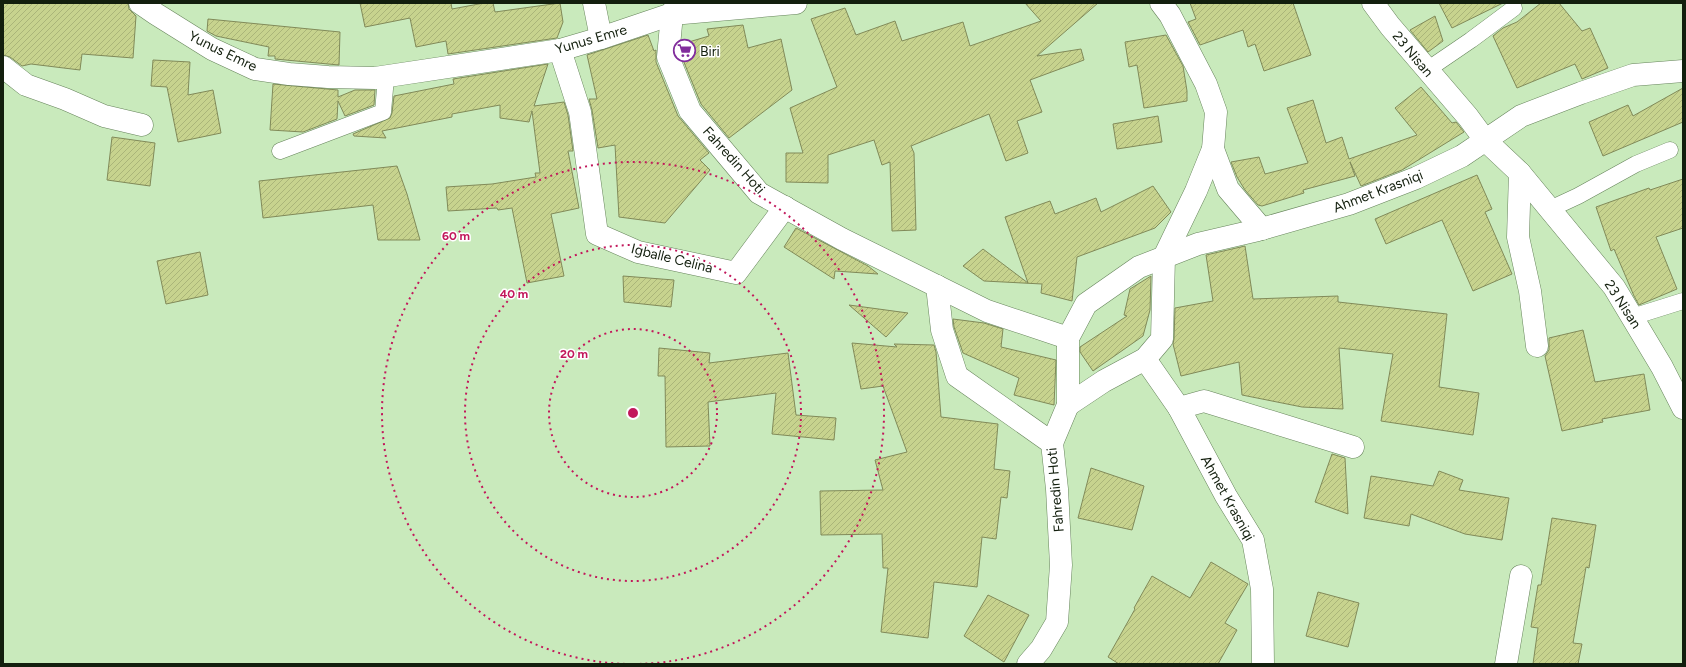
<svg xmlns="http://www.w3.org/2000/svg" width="1686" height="667" font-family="Figtree,sans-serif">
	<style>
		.building { fill: url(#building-hatch); stroke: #818a59 }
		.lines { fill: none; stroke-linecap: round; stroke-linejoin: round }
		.lane-casing { stroke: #66845b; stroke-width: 17 }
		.street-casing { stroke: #66845b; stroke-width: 23 }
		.lane { stroke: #fff; stroke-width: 16 }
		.street { stroke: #fff; stroke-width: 22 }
		.ring { fill: none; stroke: #c2185b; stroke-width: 2; stroke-dasharray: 2 4 }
		.labels { text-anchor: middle; stroke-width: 3; stroke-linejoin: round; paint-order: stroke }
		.street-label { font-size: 14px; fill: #131f0e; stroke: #fff }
		.poi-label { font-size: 14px; fill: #131f0e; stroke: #fff; text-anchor: start }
		.centre { fill: #c2185b; stroke: #fff; stroke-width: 2 }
		.ring-label { font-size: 12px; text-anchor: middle; font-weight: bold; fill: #c2185b; stroke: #fff; stroke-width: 3; stroke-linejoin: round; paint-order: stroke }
	</style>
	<defs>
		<pattern id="building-hatch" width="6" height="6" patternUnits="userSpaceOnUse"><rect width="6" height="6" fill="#c7d38e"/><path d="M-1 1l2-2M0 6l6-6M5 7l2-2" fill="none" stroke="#aab579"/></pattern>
	</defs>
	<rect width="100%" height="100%" fill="#c9eabc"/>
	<!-- building -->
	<g class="building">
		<polygon points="3,3 128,3 129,9 136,16 133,58 82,54 80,70 31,64 22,66 10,57 3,55"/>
		<polygon points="360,3 451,3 452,9 484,3 493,3 495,12 560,3 563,22 557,38 448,54 446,41 416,47 410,18 365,27"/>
		<polygon points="1025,3 1098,3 1037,56 1081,49 1084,60 1030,80 1042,112 1017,121 1028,153 1006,161 989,114 911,146 914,153 916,230 892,231 890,162 882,165 874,140 828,155 828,183 786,182 786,153 803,153 790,108 837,87 811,19 845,8 856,35 895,21 902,41 963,22 970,46 1041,21"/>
		<polygon points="1190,3 1293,3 1311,55 1264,71 1255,44 1248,47 1243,30 1200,45 1188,22 1196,19"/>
		<polygon points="1439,3 1503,3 1452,28"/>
		<polygon points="1541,3 1559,3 1582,31 1590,28 1608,68 1582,79 1575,64 1517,88 1493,36 1503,28 1517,22"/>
		<polygon points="1435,16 1443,41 1428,52 1410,30"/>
		<polygon points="208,19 340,32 339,65 275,59 275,56 268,56 269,47 216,36 207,31"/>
		<polygon points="743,25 748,48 781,39 792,90 729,138 701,104 681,55 682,44 709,36 707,29"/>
		<polygon points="648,35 654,51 656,50 656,62 678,116 709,153 700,160 710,170 665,223 619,217 615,145 598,148 592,110 589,99 597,99 587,55"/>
		<polygon points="1166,35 1183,66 1187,91 1187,101 1144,108 1137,65 1129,67 1125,42"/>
		<polygon points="153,60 190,62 188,95 213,90 221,133 178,142 167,87 151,86"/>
		<polygon points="548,64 534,106 564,102 568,115 573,151 568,151 579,208 551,214 564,276 527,283 512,208 498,210 497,208 448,211 446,187 492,184 536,177 535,173 540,173 532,111 529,122 500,118 500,105 452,114 452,117 382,131 386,138 354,136 353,134 390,118 392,113 394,96 454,84 453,79"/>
		<polygon points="273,84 338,90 338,97 355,90 375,90 374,105 345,116 338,101 337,119 303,132 270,130"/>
		<polygon points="1421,87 1452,123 1456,122 1464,132 1402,170 1361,186 1350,162 1355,176 1303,190 1304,193 1262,206 1258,205 1245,190 1237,177 1231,162 1259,157 1265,174 1308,163 1287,108 1313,100 1326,143 1342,137 1349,159 1417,135 1395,108"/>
		<polygon points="1683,88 1683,122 1603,156 1589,122 1628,105 1633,116"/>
		<polygon points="1158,116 1162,142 1117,149 1113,124"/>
		<polygon points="112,137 155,143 150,186 107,180"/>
		<polygon points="397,166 407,194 420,240 378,240 373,205 263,218 259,181"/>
		<polygon points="1477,175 1492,209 1485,212 1512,274 1473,291 1442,220 1386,244 1375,219"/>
		<polygon points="1683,179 1683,228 1656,237 1677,289 1639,305 1634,296 1614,249 1611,251 1596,207 1649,188 1650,190"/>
		<polygon points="1153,186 1171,212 1155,228 1077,257 1072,301 1041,293 1042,284 984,281 963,266 983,249 1028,283 1005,217 1050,201 1055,214 1096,198 1101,212"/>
		<polygon points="796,228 868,266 878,274 835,271 834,279 784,247"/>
		<polygon points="1245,246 1253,299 1338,296 1338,302 1447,314 1439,387 1479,393 1473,435 1381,421 1393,354 1339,348 1343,409 1302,407 1242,395 1239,362 1181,376 1173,344 1174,339 1175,308 1213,301 1206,255"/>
		<polygon points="200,252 208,295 166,304 157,261"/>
		<polygon points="623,276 674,280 671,307 624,302"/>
		<polygon points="1151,276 1150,310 1143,336 1093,371 1080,352 1080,347 1127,316 1124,315 1130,289"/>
		<polygon points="849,305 908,313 886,337"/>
		<polygon points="953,319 984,323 1003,329 1001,347 1056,360 1054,405 1014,395 1019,378 963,353 954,327"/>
		<polygon points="1583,330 1595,382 1644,374 1650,410 1602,419 1603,422 1562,431 1545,356 1549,350 1549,338"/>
		<polygon points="852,343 897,347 894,344 934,345 936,352 941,417 998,424 994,469 1010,471 1007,498 1001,497 996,539 982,537 977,587 934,582 928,638 881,632 888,568 883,568 882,534 821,535 820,491 883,490 875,460 907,452 883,386 861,389"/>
		<polygon points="659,348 710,353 709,363 788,353 796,415 836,418 834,440 772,434 776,393 708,402 710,446 666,447 665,376 658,376"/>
		<polygon points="1332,454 1345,458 1348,514 1315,502"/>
		<polygon points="1091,468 1144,486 1132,530 1078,518"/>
		<polygon points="1439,471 1463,480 1459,490 1509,498 1502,540 1465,534 1411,514 1409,526 1364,518 1371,476 1433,486"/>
		<polygon points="1552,518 1596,525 1589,568 1586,567 1573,643 1582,644 1578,664 1533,664 1538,628 1531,627 1538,585 1541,585"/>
		<polygon points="1211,562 1248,584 1225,623 1237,630 1218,664 1119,664 1108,657 1135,609 1134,608 1152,576 1190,598"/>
		<polygon points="1318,592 1359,603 1348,647 1306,636"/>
		<polygon points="988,595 1029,615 1004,662 964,636"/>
	</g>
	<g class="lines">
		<defs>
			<g id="lane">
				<polyline points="1427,70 1471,40 1514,8"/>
				<polyline points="280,151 383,112 386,77"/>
				<polyline points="1550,209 1578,196 1636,164 1670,150"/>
				<polyline points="1632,317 1683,301"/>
			</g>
			<g id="street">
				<polyline points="140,3 156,14 212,49 255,69 289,74 328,77 375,78 560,50 601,38 672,14 796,3"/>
				<polyline points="594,3 601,38"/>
				<polyline points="677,3 672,14 668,57 690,111 759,193 842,239 987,311 1068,338"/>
				<polyline points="1373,3 1390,26 1468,117 1485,140 1520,173 1614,287 1662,367 1683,408"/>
				<polyline points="560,50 580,112 597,234 638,252 736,273 785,207"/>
				<polyline points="3,67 26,85 65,99 104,116 142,125"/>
				<polyline points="1213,149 1228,189 1262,229"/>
				<polyline points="1520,173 1518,237 1530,291 1537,346"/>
				<polyline points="937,286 942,330 957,376 1052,443 1057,489 1061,565 1057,622 1041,649 1028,664"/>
				<polyline points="1145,359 1179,408 1204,401 1353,447"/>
				<polyline points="1068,405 1104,381 1145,359 1162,339 1164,257 1196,191 1213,149 1216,112 1206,84 1170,15 1161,3"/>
				<polyline points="1179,408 1226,496 1253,540 1262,589 1263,664"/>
				<polyline points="1052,443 1068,405 1068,338 1086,304 1139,267 1198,244 1258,230 1349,204 1416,178 1462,156 1521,116 1581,93 1633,75 1683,71"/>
				<polyline points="1506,664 1521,576"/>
			</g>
		</defs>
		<!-- lane casing -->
		<use href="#lane" class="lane-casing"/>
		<!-- street casing -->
		<use href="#street" class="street-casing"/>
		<!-- lane -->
		<use href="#lane" class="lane"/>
		<!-- street -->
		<use href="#street" class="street"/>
	</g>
	<!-- distance rings -->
	<g class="ring">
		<circle cx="633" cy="413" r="84"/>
		<circle cx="633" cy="413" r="168"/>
		<path d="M631 664A251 251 0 1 1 635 664"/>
	</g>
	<!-- icons -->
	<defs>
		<symbol id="supermarket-ring" viewBox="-11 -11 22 22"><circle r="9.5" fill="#fff" stroke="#812d9c" stroke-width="1.5"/><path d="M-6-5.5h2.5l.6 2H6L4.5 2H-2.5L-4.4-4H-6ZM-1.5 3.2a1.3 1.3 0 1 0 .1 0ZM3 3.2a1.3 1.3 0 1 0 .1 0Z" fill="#812d9c"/></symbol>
	</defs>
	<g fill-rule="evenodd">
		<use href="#supermarket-ring" x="672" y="38" width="25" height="25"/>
	</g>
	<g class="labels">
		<!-- street labels -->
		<g class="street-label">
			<text transform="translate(591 39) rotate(-16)" y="5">Yunus Emre</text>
			<text transform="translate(223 51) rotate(26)" y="5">Yunus Emre</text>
			<text transform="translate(1413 54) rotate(50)" y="5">23 Nisan</text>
			<text transform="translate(734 160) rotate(48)" y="5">Fahredin Hoti</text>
			<text transform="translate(1378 191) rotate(-21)" y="5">Ahmet Krasniqi</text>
			<text transform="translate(672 258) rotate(14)" y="5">Igballe Celina</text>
			<text transform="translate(1623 304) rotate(57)" y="5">23 Nisan</text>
			<text transform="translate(1055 490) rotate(-95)" y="5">Fahredin Hoti</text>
			<text transform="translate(1228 498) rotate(61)" y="5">Ahmet Krasniqi</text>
		</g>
		<!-- poi labels -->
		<g class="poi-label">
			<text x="700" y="56">Biri</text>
		</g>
	</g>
	<circle cx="633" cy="413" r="6" class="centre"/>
	<g class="ring-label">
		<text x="456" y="240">60 m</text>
		<text x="514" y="298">40 m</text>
		<text x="574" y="358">20 m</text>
	</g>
	<!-- border -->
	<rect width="1686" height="667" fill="none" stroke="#131f0e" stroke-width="8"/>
</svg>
